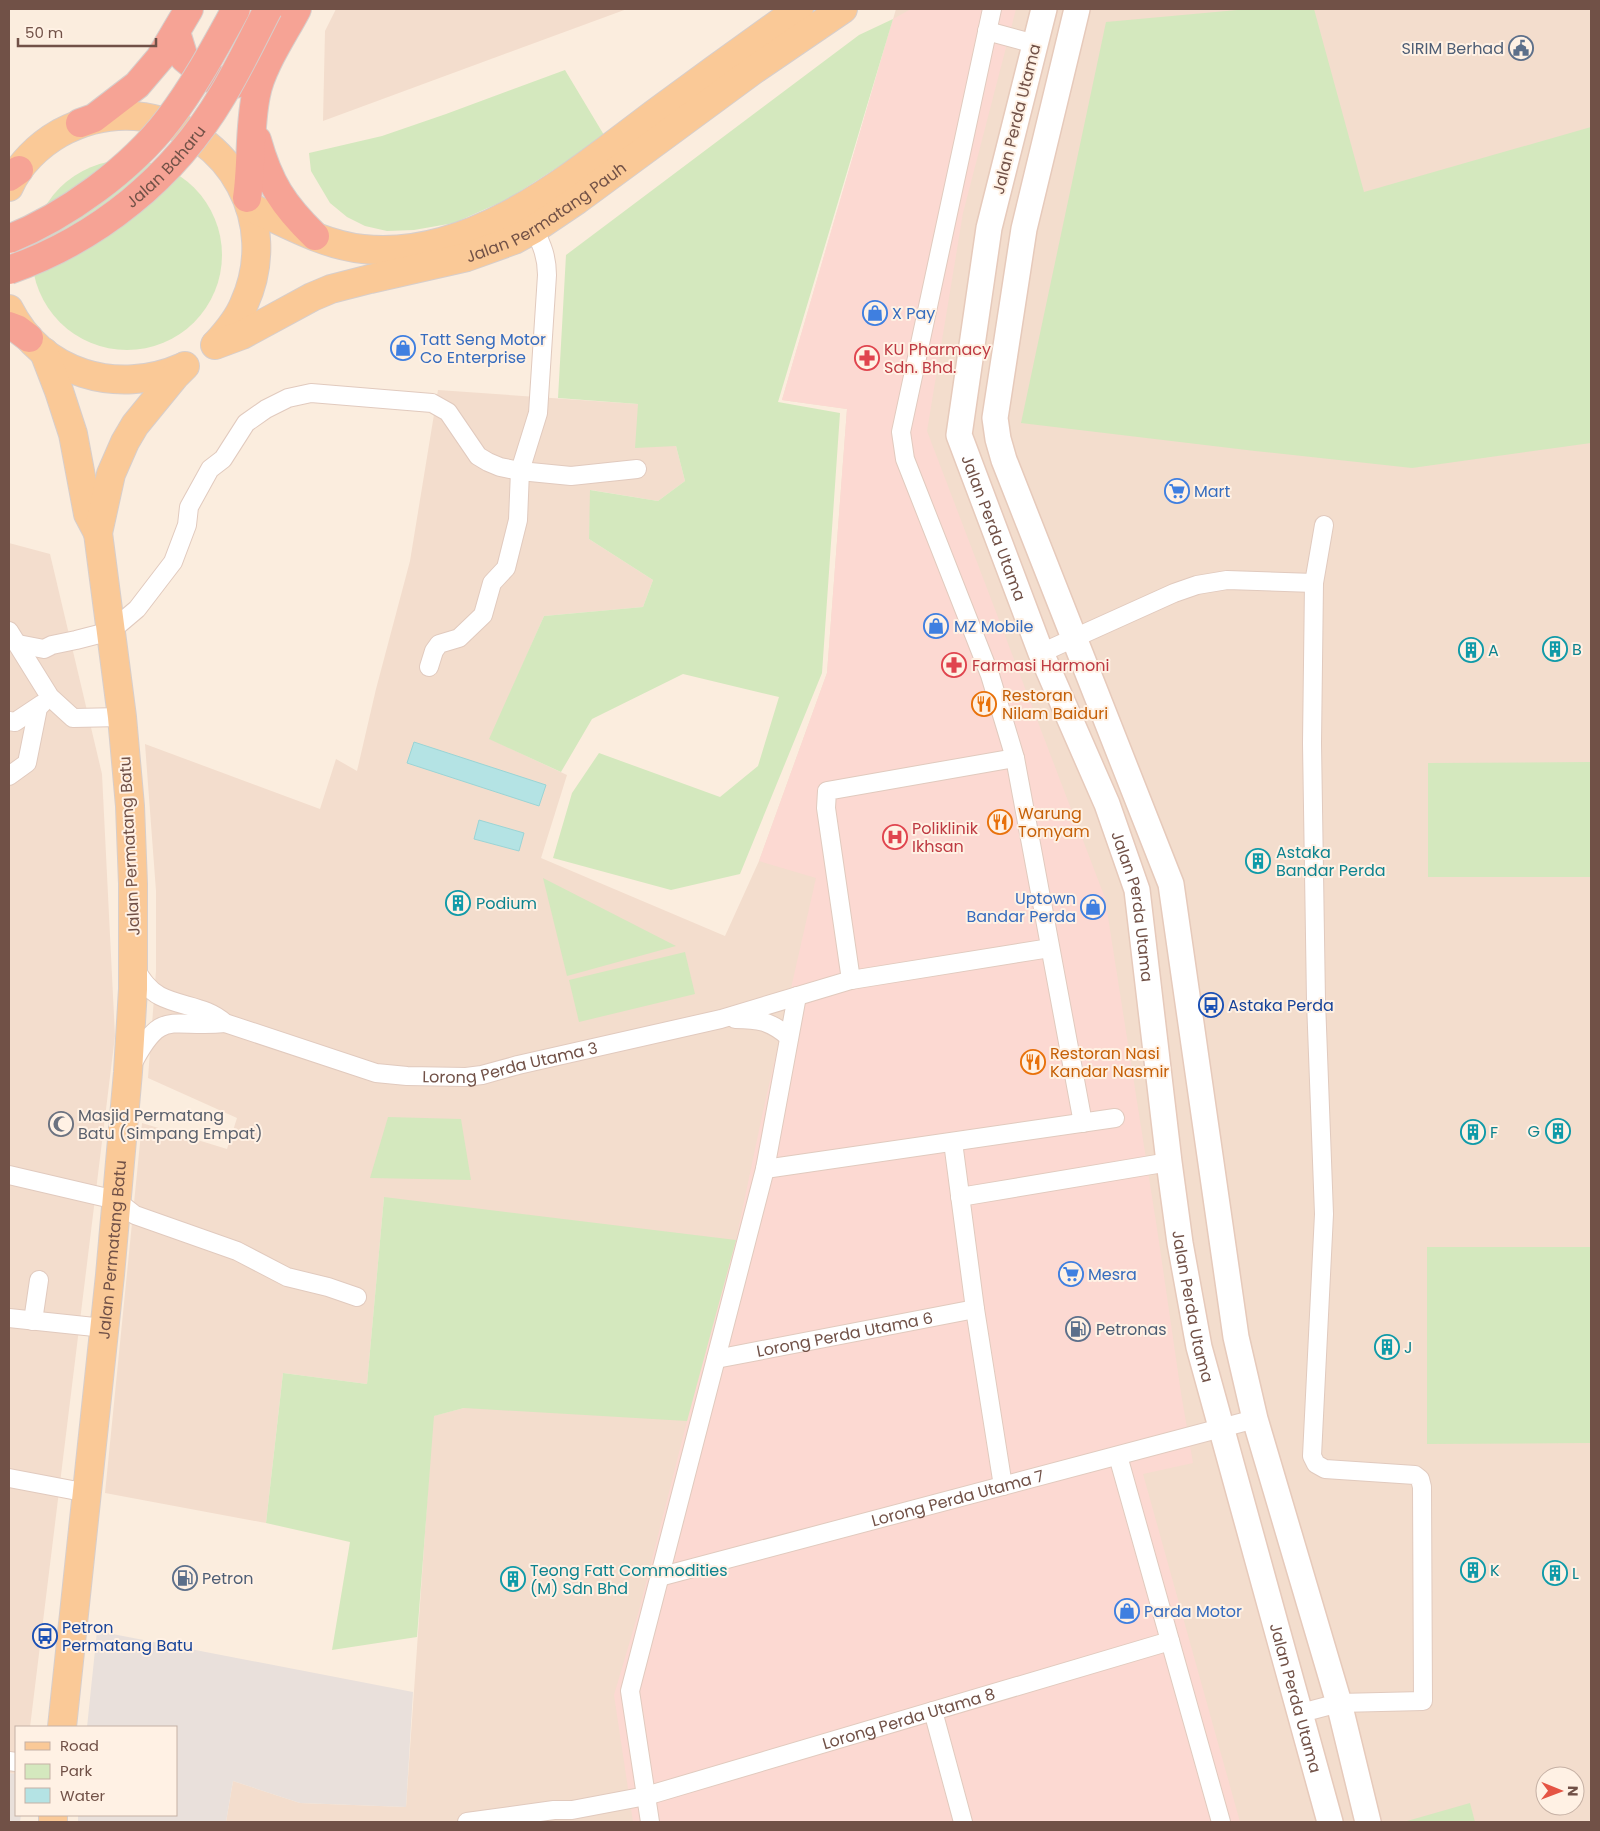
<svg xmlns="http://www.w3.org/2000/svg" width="1600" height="1831" font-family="Poppins,sans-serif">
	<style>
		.residential { fill: #f3ddcd; fill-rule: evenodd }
		.commercial { fill: #fcd9d2 }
		.industrial { fill: #e9e0db }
		.green { fill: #d4e8be }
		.water { fill: #b4e3e4; stroke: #9ad4d5 }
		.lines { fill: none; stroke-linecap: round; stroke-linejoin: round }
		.street-casing { stroke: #e1cabe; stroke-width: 20 }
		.secondary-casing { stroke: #e6cabb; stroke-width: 28 }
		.primary-casing { stroke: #d7cecb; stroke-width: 30 }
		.highway-casing { stroke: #d7cecb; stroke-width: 30 }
		.street { stroke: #fff; stroke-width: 18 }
		.secondary { stroke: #fff; stroke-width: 25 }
		.primary { stroke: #fac997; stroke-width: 28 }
		.highway { stroke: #f6a395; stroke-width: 28 }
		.highway-bridge-casing { stroke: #d7cecb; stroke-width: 30; stroke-linecap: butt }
		.highway-bridge { stroke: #f6a395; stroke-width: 28 }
		.labels { text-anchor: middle; stroke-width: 4; stroke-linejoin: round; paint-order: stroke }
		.service-label { font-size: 16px; fill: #4e5e75; stroke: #fff1e4; text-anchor: start }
		.street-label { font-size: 16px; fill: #715147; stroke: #fff1e4 }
		.shop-label { font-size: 16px; fill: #366cbe; stroke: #fff1e4; text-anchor: start }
		.health-label { font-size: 16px; fill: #be3a42; stroke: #fff1e4; text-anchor: start }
		.culture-label { font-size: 16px; fill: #0d838f; stroke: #fff1e4; text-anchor: start }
		.food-label { font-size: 16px; fill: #c56008; stroke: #fff1e4; text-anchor: start }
		.transit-label { font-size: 16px; fill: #164399; stroke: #fff1e4; text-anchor: start }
		.worship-label { font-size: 16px; fill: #5b616d; stroke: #fff1e4; text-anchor: start }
	</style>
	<rect width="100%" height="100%" fill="#fbedde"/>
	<!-- residential -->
	<g class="residential">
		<polygon points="336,9 627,9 323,121 325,31"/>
		<path d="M896,9H1591V1822H226L233,1781L300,1803L406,1807L433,1416L464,1408L384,1197L367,1384L283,1373L266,1523L105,1493L142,1123L227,1149L237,1118L148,1078L156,971V891L145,744L320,809L336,759L357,771L376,689L410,561L438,390L638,404L676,446L685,481L658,501L591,490L589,539L653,580L643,607L544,616L490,739L567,775L541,858L725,936L759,861L827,673L847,409L782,400ZM1545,1776H1575V1806H1545Z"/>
		<polygon points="9,543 50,554 102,774 115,1036 30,1727 16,1727 16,1774 9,1773"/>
	</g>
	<!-- commercial -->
	<polygon class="commercial" points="911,9 1016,9 963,213 927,431 1105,898 1158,1235 1181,1393 1193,1463 1143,1474 1240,1822 633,1822 614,1695 640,1607 687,1421 736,1240 762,1116 816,878 759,861 827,673 847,409 782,400 893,19"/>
	<!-- industrial -->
	<g class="industrial">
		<polygon points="97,1631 413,1692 406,1807 300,1803 233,1781 226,1822 78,1822 78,1815 176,1815 176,1727 87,1727"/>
		<polygon points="9,1773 16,1774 16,1815 21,1815 20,1822 9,1822"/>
	</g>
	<!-- green -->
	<g class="green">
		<polygon points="1248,9 1314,9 1364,192 1591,127 1591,443 1412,468 1255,451 1021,423 1106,22"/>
		<polygon points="893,19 778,402 840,413 822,673 740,874 671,890 553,858 572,793 599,753 720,797 758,766 779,697 683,674 592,719 561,772 489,739 544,616 643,607 653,580 589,539 590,490 658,501 685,481 676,446 635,448 638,404 558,398 566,255 859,35"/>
		<polygon points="565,70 604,135 566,162 508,199 454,223 414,230 387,231 365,226 347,217 330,203 311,171 309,153 382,136 446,114"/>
		<circle cx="127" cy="255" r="95"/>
		<polygon points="1591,762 1591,877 1428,877 1428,763"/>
		<polygon points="543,878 676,946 567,976"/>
		<polygon points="685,952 695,994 579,1022 569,980"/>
		<polygon points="388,1117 461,1119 471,1180 370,1178"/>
		<polygon points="384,1197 736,1240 687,1421 464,1408 434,1416 417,1637 332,1650 350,1542 266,1523 283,1373 367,1384"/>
		<polygon points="1427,1247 1591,1247 1591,1443 1427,1444"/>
		<polygon points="1470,1803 1475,1822 1407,1822 1407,1821"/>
	</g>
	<!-- water -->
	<g class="water">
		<polygon points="414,742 546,785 539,806 407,763"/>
		<polygon points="479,820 524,833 519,851 474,839"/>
	</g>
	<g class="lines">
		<defs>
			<g id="street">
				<polyline points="992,9 901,432 905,459 990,675 1015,758 1083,1123"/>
				<polyline points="987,31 1035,44"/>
				<polyline points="9,631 50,697 73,718 122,717"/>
				<polyline points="18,644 44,649 52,645 76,640 111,631 137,609 173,562 187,525 189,507 210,469 223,459 246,423 266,409 288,398 311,393 432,403 448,412 478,456 488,462 500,467 520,471 571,476 637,469"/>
				<polyline points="1041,653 1174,593 1197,585 1227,580 1314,583"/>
				<path d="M429,667L434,651L439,644L459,638L483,615L492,583L506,568L518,520L520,471L538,413L547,275C547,257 542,245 534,229"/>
				<polyline points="9,721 15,722 42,704"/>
				<polyline points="9,776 27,763 38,708"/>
				<path id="s1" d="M134,967C141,978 148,990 160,996C181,1007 207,1006 225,1023L376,1073L407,1076L466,1077L482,1075L518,1065L721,1019L851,980L1050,948"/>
				<polyline points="851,980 826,808 827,791 1015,758"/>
				<path d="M735,1019C759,1019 770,1021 789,1037"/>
				<path d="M132,1065C162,1006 171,1029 225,1023"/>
				<polyline points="953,1142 975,1309 1003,1486"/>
				<polyline points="765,1169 1115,1118"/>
				<polyline points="9,1175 116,1200 135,1215 237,1251 287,1277 328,1287 357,1297"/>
				<polyline points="960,1197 1169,1162"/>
				<polyline points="9,1318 104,1328"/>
				<polyline points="33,1321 39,1280"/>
				<path id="s2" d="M716,1359L975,1309"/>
				<polyline points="1118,1456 1221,1822"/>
				<polyline points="9,1478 88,1493"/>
				<path id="s3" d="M659,1577L1255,1419"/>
				<polyline points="933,1711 963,1822"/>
				<polyline points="1301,1713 1339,1703 1423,1701 1422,1487 1420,1479 1415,1475 1325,1469 1316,1464 1312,1456 1324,1214 1316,1001 1312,743 1314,583 1324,525"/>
				<polyline points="9,1761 16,1762"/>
				<path id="s4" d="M467,1822L554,1810H572L646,1796L1170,1641"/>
				<polyline points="650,1822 630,1691 765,1169 797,996"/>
			</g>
			<g id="secondary">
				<path id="s5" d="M1044,9L989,228L959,435L1041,653L1107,804L1137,890L1169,1162L1180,1243L1199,1347L1330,1822"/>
				<polyline points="1077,9 1024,229 995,418 998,439 1004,460 1171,884 1236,1337 1255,1419 1339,1703 1368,1822"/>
			</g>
			<g id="primary">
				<path d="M9,187C19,164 39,145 60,133C86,119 115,113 144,117C231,131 281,223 244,304C238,319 227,332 216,344"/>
				<path d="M250,207C286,223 323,245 363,249C474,261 575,173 658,111C704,77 751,43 799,9"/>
				<path d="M9,309C42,374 117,396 183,367"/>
				<path id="s6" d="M215,345L242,335L312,297L331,289L370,279L467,257L514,240L534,229L577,200L755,69L843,9"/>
				<polyline points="44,352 59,391 73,434 88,514 98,533"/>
				<path id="s7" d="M62,1727L110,1275L128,1072L133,989V884L130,806L122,717L98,533L111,474L125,442L135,425L175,376L185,366"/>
				<polyline points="53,1822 53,1815"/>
			</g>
			<g id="highway">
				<polyline points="176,32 184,58 207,77 231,85 251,80"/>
				<polyline points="80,123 94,118 137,85 160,58 189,9"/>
				<path d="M257,140C269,183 283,205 315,236"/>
				<polyline points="9,177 19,170"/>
				<path d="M247,198C252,164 249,129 256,95C261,67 284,34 297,9"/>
				<polyline points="9,326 17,329 29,338"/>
			</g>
		</defs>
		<!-- street casing -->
		<use href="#street" class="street-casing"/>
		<!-- secondary casing -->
		<use href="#secondary" class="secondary-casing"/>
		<!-- primary casing -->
		<use href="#primary" class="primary-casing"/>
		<!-- highway casing -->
		<use href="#highway" class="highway-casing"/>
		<!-- street -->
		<use href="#street" class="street"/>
		<!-- secondary -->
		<use href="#secondary" class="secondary"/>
		<!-- primary -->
		<use href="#primary" class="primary"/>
		<!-- highway -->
		<use href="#highway" class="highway"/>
		<defs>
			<g id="highway-bridge">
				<path d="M9,239C66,216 131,169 169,119C195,85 215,47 236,9"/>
				<path id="s8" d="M9,270C98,239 174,177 222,96C239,68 253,38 268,9"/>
			</g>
		</defs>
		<!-- highway-bridge casing -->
		<use href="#highway-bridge" class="highway-bridge-casing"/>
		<!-- highway-bridge -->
		<use href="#highway-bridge" class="highway-bridge"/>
	</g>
	<!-- icons -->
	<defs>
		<symbol id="civic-ring" viewBox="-11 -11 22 22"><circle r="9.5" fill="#fff1e4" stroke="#5c6f8a" stroke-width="1.5"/><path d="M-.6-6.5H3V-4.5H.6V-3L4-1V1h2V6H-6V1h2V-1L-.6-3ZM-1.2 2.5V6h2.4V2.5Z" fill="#5c6f8a"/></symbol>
		<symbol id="shop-ring" viewBox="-11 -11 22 22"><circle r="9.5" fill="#fff1e4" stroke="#3f7fe0" stroke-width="1.5"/><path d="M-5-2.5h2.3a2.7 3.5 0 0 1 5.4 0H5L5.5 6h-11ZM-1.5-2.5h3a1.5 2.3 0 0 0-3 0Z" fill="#3f7fe0"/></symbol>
		<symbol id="pharmacy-ring" viewBox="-11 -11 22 22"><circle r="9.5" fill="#fff1e4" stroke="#e0444e" stroke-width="1.5"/><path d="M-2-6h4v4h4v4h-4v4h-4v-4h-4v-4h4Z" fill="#e0444e"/></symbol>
		<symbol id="supermarket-ring" viewBox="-11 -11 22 22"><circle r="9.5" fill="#fff1e4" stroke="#3f7fe0" stroke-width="1.5"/><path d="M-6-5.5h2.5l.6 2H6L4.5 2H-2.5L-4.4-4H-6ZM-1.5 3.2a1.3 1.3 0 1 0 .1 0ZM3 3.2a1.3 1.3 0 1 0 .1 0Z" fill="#3f7fe0"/></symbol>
		<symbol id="building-ring" viewBox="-11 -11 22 22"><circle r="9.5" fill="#fff1e4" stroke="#0f9aa8" stroke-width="1.5"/><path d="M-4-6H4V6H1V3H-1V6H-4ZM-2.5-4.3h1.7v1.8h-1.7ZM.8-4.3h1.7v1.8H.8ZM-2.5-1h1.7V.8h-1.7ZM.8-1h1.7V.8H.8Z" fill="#0f9aa8"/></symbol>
		<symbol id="restaurant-ring" viewBox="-11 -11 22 22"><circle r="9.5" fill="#fff1e4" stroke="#e8710a" stroke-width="1.5"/><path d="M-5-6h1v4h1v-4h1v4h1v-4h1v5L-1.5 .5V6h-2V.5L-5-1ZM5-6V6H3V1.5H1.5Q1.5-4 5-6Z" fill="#e8710a"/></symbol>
		<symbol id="hospital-ring" viewBox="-11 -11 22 22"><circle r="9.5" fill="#fff1e4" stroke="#e0444e" stroke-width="1.5"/><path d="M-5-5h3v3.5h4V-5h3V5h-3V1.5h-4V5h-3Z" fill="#e0444e"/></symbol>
		<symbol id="bus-ring" viewBox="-11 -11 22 22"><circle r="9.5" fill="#fff1e4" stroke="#1a4fb4" stroke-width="1.5"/><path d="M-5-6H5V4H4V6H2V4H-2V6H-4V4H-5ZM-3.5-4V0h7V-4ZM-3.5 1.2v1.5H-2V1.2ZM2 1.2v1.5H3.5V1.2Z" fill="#1a4fb4"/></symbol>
		<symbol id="mosque-ring" viewBox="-11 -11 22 22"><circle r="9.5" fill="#fff1e4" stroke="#6b7280" stroke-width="1.5"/><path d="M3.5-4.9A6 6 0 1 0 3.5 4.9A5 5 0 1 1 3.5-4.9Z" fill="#6b7280"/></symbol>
		<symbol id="fuel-ring" viewBox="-11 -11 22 22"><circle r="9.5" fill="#fff1e4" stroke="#5c6f8a" stroke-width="1.5"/><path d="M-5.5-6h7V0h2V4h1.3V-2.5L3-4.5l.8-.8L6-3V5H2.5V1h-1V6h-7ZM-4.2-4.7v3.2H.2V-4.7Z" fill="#5c6f8a"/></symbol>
	</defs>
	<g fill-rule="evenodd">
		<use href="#civic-ring" x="1507" y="34" width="28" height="28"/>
		<use href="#shop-ring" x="861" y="299" width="28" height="28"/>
		<use href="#shop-ring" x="389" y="334" width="28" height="28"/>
		<use href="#pharmacy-ring" x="853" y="344" width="28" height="28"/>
		<use href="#supermarket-ring" x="1163" y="477" width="28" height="28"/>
		<use href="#shop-ring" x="922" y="612" width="28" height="28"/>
		<use href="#building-ring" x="1541" y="635" width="28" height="28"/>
		<use href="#building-ring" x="1457" y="636" width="28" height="28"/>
		<use href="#pharmacy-ring" x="940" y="651" width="28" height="28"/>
		<use href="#restaurant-ring" x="970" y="690" width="28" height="28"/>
		<use href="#restaurant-ring" x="986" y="808" width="28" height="28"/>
		<use href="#hospital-ring" x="881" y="823" width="28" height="28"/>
		<use href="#building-ring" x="1244" y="847" width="28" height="28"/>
		<use href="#building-ring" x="444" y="889" width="28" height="28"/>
		<use href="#shop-ring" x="1079" y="893" width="28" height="28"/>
		<use href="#bus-ring" x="1197" y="991" width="28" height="28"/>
		<use href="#restaurant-ring" x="1019" y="1048" width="28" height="28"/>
		<use href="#mosque-ring" x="47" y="1110" width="28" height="28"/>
		<use href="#building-ring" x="1544" y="1117" width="28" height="28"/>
		<use href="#building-ring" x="1459" y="1118" width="28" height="28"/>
		<use href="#supermarket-ring" x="1057" y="1260" width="28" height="28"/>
		<use href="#fuel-ring" x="1064" y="1315" width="28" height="28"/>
		<use href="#building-ring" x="1373" y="1333" width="28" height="28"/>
		<use href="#building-ring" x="1459" y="1556" width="28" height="28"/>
		<use href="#building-ring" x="1541" y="1559" width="28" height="28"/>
		<use href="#fuel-ring" x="171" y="1564" width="28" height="28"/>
		<use href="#building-ring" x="499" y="1565" width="28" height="28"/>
		<use href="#shop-ring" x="1113" y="1597" width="28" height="28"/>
		<use href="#bus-ring" x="31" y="1622" width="28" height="28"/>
	</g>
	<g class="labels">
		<!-- service labels -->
		<g class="service-label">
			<text x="1504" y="54" text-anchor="end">SIRIM Berhad</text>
			<text x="1096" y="1335">Petronas</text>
			<text x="202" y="1584">Petron</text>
		</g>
		<!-- street labels -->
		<g class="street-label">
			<text transform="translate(1016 119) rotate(-76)" y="6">Jalan Perda Utama</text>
			<text dy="6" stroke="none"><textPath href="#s8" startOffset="190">Jalan Baharu</textPath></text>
			<text dy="6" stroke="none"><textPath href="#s6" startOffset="360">Jalan Permatang Pauh</textPath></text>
			<text dy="6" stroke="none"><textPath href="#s5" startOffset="534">Jalan Perda Utama</textPath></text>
			<text transform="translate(129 846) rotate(-93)" y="6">Jalan Permatang Batu</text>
			<text dy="6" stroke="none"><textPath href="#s5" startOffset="939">Jalan Perda Utama</textPath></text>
			<text dy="6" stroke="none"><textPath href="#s1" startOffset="405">Lorong Perda Utama 3</textPath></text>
			<text dy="6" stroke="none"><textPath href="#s7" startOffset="480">Jalan Permatang Batu</textPath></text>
			<text dy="6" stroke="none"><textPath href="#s5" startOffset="1344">Jalan Perda Utama</textPath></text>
			<text dy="6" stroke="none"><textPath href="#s2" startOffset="131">Lorong Perda Utama 6</textPath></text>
			<text dy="6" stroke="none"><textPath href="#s3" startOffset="309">Lorong Perda Utama 7</textPath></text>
			<text dy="6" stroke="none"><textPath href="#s5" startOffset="1749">Jalan Perda Utama</textPath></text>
			<text dy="6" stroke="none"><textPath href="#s4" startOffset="455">Lorong Perda Utama 8</textPath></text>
		</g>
		<!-- shop labels -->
		<g class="shop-label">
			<text x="892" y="319">X Pay</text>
			<text x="420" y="345">Tatt Seng Motor<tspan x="420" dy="18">Co Enterprise</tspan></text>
			<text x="1194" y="497">Mart</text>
			<text x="954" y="632">MZ Mobile</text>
			<text x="1076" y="904" text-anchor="end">Uptown<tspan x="1076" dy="18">Bandar Perda</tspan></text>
			<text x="1088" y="1280">Mesra</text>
			<text x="1144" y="1617">Parda Motor</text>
		</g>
		<!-- health labels -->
		<g class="health-label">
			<text x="884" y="355">KU Pharmacy<tspan x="884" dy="18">Sdn. Bhd.</tspan></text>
			<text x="972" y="671">Farmasi Harmoni</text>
			<text x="912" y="834">Poliklinik<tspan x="912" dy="18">Ikhsan</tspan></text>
		</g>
		<!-- culture labels -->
		<g class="culture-label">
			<text x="1572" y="655">B</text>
			<text x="1488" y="656">A</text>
			<text x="1276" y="858">Astaka<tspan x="1276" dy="18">Bandar Perda</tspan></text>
			<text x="476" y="909">Podium</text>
			<text x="1540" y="1137" text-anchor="end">G</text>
			<text x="1490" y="1138">F</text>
			<text x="1404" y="1353">J</text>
			<text x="530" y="1576">Teong Fatt Commodities<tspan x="530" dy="18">(M) Sdn Bhd</tspan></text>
			<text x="1490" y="1576">K</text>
			<text x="1572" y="1579">L</text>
		</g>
		<!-- food labels -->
		<g class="food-label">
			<text x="1002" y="701">Restoran<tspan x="1002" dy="18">Nilam Baiduri</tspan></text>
			<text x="1018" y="819">Warung<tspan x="1018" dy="18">Tomyam</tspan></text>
			<text x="1050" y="1059">Restoran Nasi<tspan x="1050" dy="18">Kandar Nasmir</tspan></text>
		</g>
		<!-- transit labels -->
		<g class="transit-label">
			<text x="1228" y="1011">Astaka Perda</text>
			<text x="62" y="1633">Petron<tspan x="62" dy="18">Permatang Batu</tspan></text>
		</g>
		<!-- worship labels -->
		<g class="worship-label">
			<text x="78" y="1121">Masjid Permatang<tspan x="78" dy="18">Batu (Simpang Empat)</tspan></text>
		</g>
	</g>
	<!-- border -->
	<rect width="1600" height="1831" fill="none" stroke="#715147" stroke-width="20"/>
	<!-- legend -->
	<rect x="15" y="1726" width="162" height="90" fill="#fff1e4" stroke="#c6b1a5"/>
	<rect x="25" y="1742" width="25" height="8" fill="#fac997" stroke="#c6b1a5"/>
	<text x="60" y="1751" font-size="15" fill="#715147">Road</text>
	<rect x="25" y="1764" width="25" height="15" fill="#d4e8be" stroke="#c6b1a5"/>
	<text x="60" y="1776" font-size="15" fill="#715147">Park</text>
	<rect x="25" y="1788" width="25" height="15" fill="#b4e3e4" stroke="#c6b1a5"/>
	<text x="60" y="1801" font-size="15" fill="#715147">Water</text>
	<!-- north arrow -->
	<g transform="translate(1560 1791) rotate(91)"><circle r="24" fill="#fff1e4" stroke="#c6b1a5"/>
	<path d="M0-4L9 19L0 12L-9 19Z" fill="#e55444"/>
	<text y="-8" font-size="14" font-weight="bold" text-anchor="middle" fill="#715147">N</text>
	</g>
	<!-- scale -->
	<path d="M18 38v8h138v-8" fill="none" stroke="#715147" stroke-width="2.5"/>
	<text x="25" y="38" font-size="15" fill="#715147" stroke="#fff1e4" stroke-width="4" paint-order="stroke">50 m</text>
</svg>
